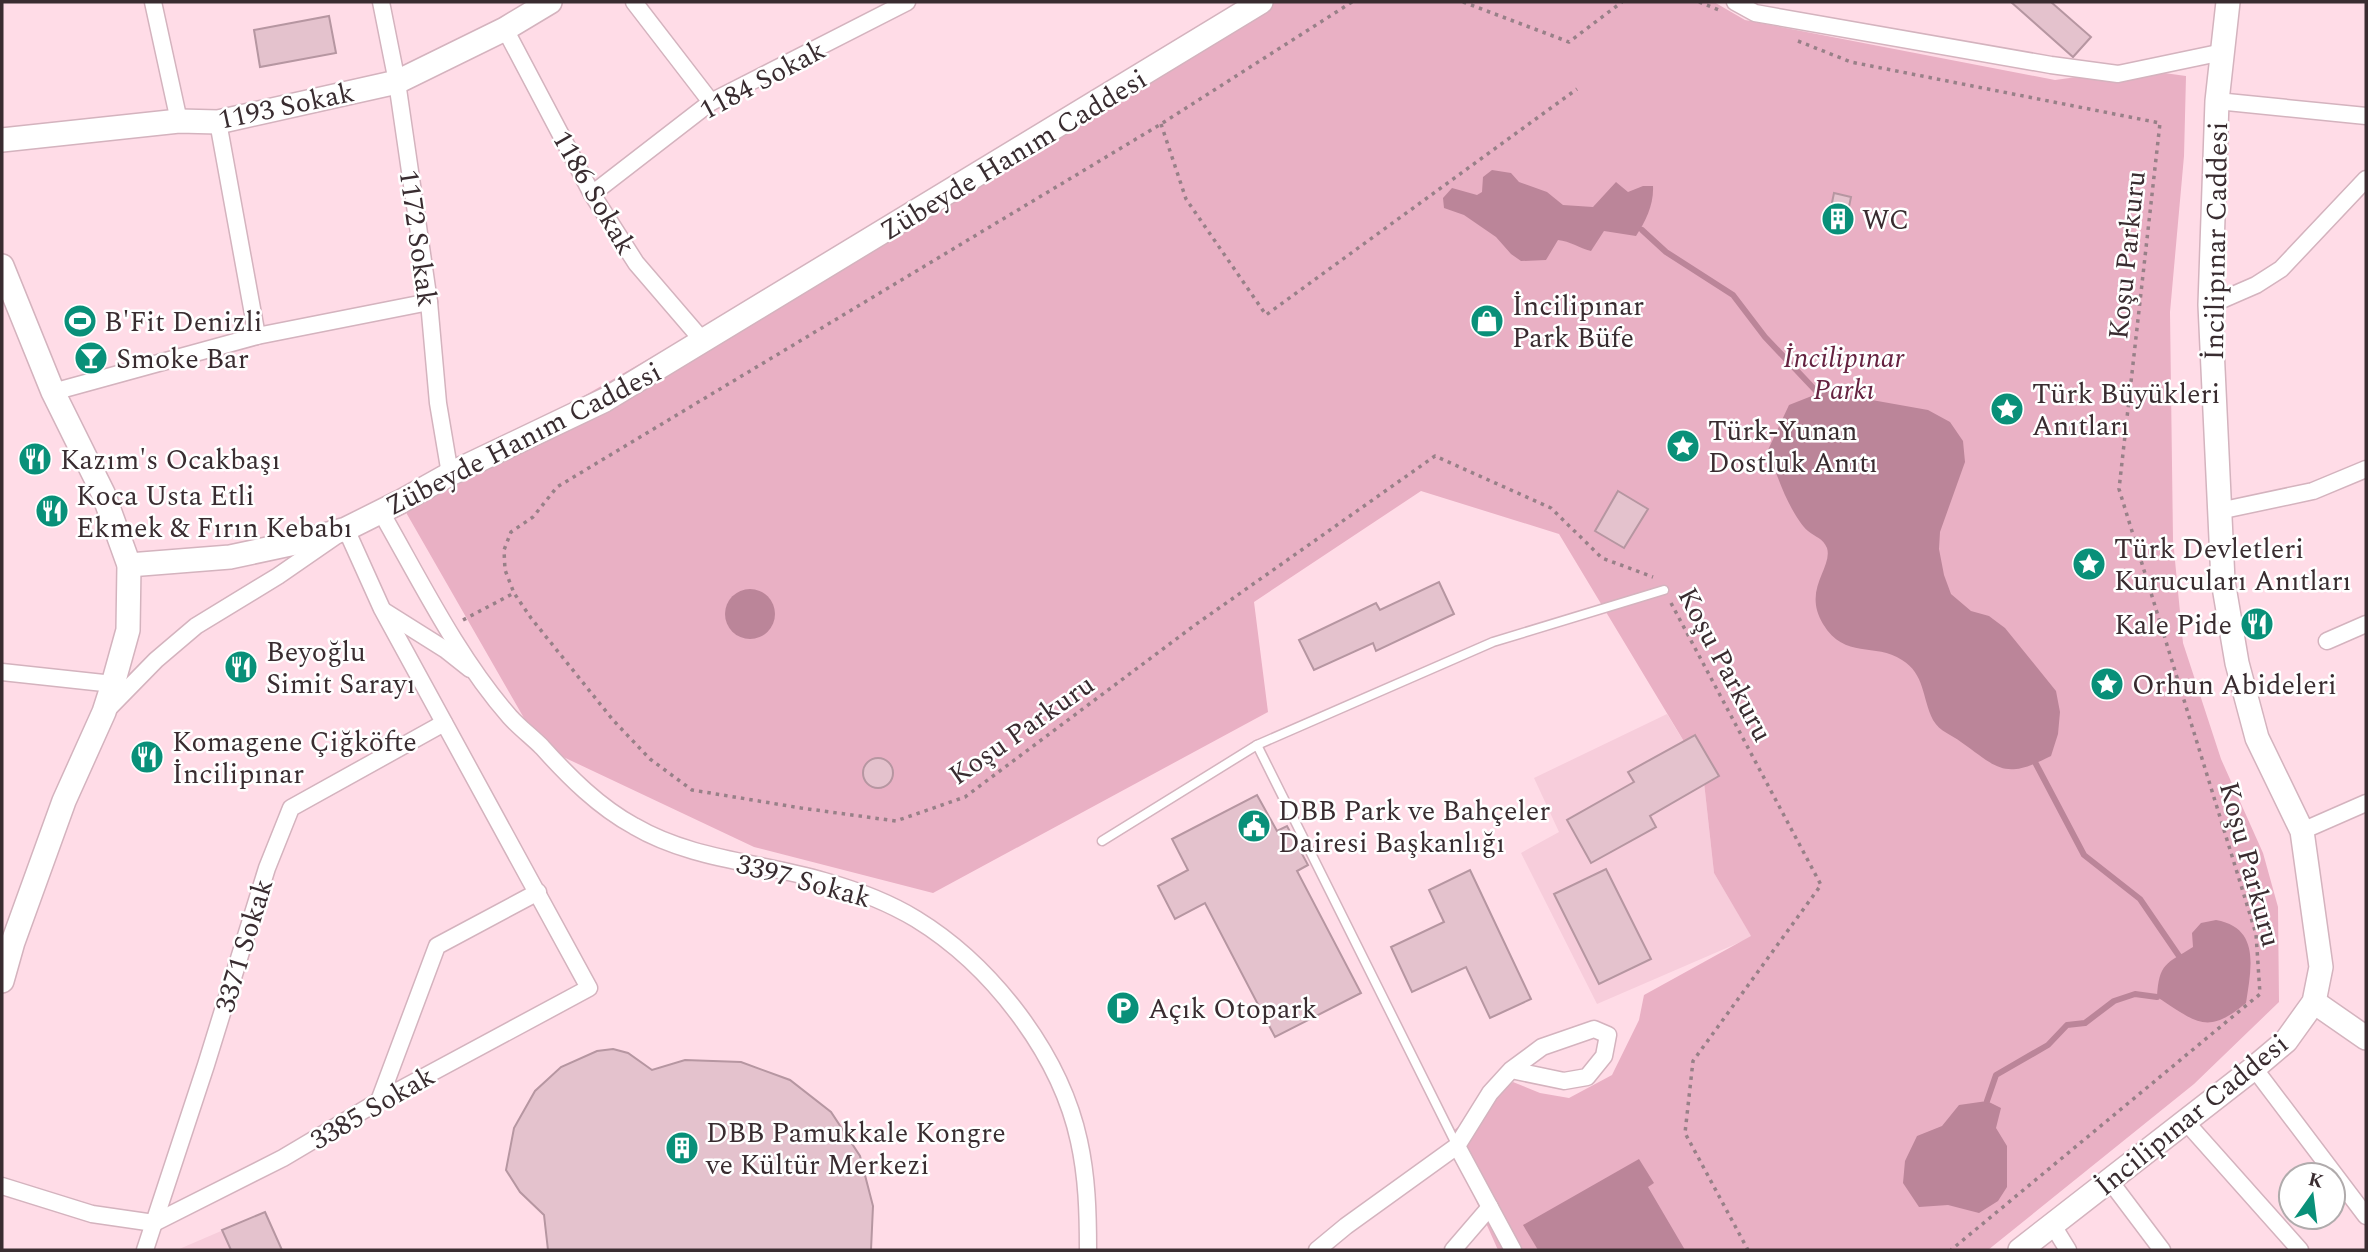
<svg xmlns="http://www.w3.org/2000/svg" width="2368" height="1252" font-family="Spectral,serif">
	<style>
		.built { fill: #f7cddb }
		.green { fill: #e9b0c4 }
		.water { fill: #bb8599 }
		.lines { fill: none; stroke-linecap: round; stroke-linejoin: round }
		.stream { stroke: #bb8599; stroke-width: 6 }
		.building { fill: #e4c2cd; stroke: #b696a1; stroke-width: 2 }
		.lane-casing { stroke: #d4b3be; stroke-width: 11 }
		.street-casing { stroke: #d4b3be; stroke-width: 19 }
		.secondary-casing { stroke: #d4b3be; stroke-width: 26 }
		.path { stroke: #988088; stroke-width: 3.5; stroke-dasharray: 3.5 5; stroke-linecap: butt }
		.lane { stroke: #fff; stroke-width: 8 }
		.street { stroke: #fff; stroke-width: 16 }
		.secondary { stroke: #fff; stroke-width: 23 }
		.labels { text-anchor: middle; stroke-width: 5; stroke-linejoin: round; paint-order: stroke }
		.street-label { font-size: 28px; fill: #392c30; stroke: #fff }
		.poi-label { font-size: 28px; fill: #392c30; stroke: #fff; text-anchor: start }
		.park-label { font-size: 28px; font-style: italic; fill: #652240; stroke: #fff }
	</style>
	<rect width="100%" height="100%" fill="#ffdce7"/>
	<!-- built -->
	<g class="built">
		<polygon points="1667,714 1703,773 1714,873 1752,937 1597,1004 1521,853 1559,832 1534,778"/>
		<polygon points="265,1212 282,1250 177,1250"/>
	</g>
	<!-- green -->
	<polygon class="green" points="1268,2 1714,2 1745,20 2055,80 2135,69 2186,76 2184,156 2170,312 2173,540 2183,643 2221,759 2263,853 2278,907 2279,1002 2194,1084 1988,1250 1498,1250 1447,1136 1513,1082 1540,1093 1569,1098 1612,1075 1639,1020 1644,995 1751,936 1714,873 1703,773 1559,534 1421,491 1254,602 1268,712 933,893 754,847 540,746 400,502"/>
	<!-- water -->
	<g class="water">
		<path d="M1492,170L1511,173L1519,182L1547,192L1563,205L1593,207L1616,182L1628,192L1643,186H1653C1654,204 1646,221 1636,236L1604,231L1591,251C1579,248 1570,241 1558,240L1546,260L1521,261L1511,254L1496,237L1464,215L1444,208L1443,198L1452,188L1477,195L1482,192L1483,177Z"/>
		<path d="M1832,388L1855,397L1928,410L1950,422L1963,441L1965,462L1940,532L1939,549L1944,575L1951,594L1971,611L1989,616L2005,628L2056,691L2060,712L2058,734L2051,756C2004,780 1999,769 1961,742C1951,734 1940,732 1933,720C1922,698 1925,674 1902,660C1875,642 1845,660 1823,624C1802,589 1833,568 1827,548C1823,538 1815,537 1808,531C1802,526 1796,516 1792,509C1782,491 1775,470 1768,450L1789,405Z"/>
		<circle cx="750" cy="614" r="25"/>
		<path d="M2216,920C2261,928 2251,969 2246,1003C2207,1036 2196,1022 2157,997C2159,963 2166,964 2193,947L2192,933L2201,923Z"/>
		<polygon points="1987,1101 2001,1108 1996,1128 2007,1146 2007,1187 1998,1201 1979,1213 1948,1205 1919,1207 1903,1183 1905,1161 1917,1136 1942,1126 1959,1105"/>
		<polygon points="1639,1159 1654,1183 1648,1187 1685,1250 1538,1250 1523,1225"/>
	</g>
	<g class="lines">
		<!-- stream -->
		<g class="stream">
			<polyline points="1642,230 1666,252 1733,295 1765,337 1818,393"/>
			<polyline points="2036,764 2084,855 2140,899 2179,956"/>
			<polyline points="1987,1101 1996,1075 2048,1045 2067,1025 2085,1023 2114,1001 2135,994 2157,997"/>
		</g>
	</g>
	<!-- building -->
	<g class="building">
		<polygon points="2011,2 2051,2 2091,37 2073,57"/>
		<polygon points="329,16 336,53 260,67 254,30"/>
		<polygon points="1834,193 1851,197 1844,231 1827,227"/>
		<polygon points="1618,491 1648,509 1624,548 1595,531"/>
		<polygon points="1439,582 1454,614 1376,651 1373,643 1314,670 1299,640 1376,603 1380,610"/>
		<polygon points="1695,735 1719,776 1650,816 1656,827 1591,863 1567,820 1634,782 1628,772"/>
		<circle cx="878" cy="773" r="15"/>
		<polygon points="1257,795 1277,831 1287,826 1308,865 1297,871 1361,993 1275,1037 1205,903 1175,919 1158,886 1188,870 1172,839"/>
		<polygon points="1606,869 1651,959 1599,984 1554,894"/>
		<polygon points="1470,870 1531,999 1490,1018 1466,967 1412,992 1391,947 1444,922 1429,890"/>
		<polygon points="613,1049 628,1053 652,1070 685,1060 741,1062 790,1080 831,1112 860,1156 873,1206 871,1250 548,1250 544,1215 520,1192 506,1170 514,1128 535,1091 561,1067 597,1051"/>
		<polygon points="265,1212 282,1250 231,1250 222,1230"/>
	</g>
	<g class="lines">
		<defs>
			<g id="lane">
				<polyline points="1257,745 1493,642 1664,590"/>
				<polyline points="1102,841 1257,745 1457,1146"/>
			</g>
			<g id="street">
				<polyline points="153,2 179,121"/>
				<polyline points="381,2 397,82 429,302 438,403 450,474"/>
				<polyline points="634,2 711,102"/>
				<polyline points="1735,2 1755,13 2051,65 2118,74 2223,52"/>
				<polyline points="505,29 592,194 636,263 703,341"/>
				<polyline points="2217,101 2366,116"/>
				<polyline points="218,122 257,336"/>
				<polyline points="592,194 711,102 907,2"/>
				<polyline points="2210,305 2256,285 2281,269 2366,179"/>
				<polyline points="53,392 257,336 429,302"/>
				<polyline points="2219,511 2313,491 2366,469"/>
				<path d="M381,512C420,580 458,658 510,717C520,728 532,737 542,747C569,777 599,807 634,826C692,860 761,862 824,881C856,890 888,902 916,919C991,965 1060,1053 1079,1141C1087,1177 1088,1213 1088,1250"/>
				<polyline points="384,611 446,650 470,669"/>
				<polyline points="2327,641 2366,624"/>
				<polyline points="2,672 113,684"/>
				<polyline points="108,709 156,660 196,626 278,576 346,529 382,609 589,988 379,1101 283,1158 154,1223"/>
				<polyline points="2302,831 2366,803"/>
				<polyline points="2254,1068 2366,1216"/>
				<polyline points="379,1101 437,946 538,892"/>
				<polyline points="2186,1122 2300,1250"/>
				<polyline points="1457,1146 1513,1250"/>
				<polyline points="2110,1181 2162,1250"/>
				<polyline points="2,1186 92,1214 154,1223"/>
				<polyline points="2052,1224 2068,1250"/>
				<polyline points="145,1250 206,1065 267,868 291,808 444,723"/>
				<polyline points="1317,1250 1346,1226 1457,1146 1490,1093 1511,1070 1542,1047 1594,1029 1608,1035 1604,1056 1587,1077 1564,1081 1511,1070"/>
				<polyline points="1453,1250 1490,1207"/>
			</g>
			<g id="secondary">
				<polyline points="2,140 179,121 218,122 397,82 505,29 550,2"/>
				<polyline points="2,266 53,392 103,493 129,565 128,630 113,684 104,712 64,801 13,942 2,981"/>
				<polyline points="129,565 230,557 295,543 346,529 400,502 450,474 605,400 1261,2"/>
				<polyline points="2314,1002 2366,1038"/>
				<polyline points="2020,1250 2254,1068 2286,1041 2314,1002 2321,967 2302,831 2257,738 2237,663 2223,581 2210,305 2217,101 2228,2"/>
			</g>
		</defs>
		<!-- lane casing -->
		<use href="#lane" class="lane-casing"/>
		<!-- street casing -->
		<use href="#street" class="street-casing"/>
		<!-- secondary casing -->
		<use href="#secondary" class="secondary-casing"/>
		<!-- path -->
		<g class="path">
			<polyline points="1352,2 1161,124 557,487 533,517 511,532 504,550 505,570 514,593 531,618 613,720 650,759 692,790 801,808 896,821 965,797 1195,625 1435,456 1551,508 1602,558 1653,577"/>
			<polyline points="1463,2 1569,42 1622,2"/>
			<polyline points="1699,2 1719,10"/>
			<polyline points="1798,41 1851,62 2160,123 2119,489 2256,934 2260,994 1951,1250"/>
			<polyline points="1161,124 1186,199 1266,315 1577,89"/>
			<polyline points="1671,603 1821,885 1693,1061 1685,1133 1748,1250"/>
			<polyline points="463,620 514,593"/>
		</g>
		<!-- lane -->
		<use href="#lane" class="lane"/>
		<!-- street -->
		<use href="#street" class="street"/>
		<!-- secondary -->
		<use href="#secondary" class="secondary"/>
	</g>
	<!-- icons -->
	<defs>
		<symbol id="building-disc" viewBox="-11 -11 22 22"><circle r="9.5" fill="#099079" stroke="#fff"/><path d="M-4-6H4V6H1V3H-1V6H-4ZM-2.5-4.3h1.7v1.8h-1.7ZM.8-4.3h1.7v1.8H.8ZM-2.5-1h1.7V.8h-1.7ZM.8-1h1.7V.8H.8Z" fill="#fff"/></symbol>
		<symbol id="stadium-disc" viewBox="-11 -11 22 22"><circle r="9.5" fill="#099079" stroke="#fff"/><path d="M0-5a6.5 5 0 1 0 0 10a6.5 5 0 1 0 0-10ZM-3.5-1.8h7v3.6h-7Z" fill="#fff"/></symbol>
		<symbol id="shop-disc" viewBox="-11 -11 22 22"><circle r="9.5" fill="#099079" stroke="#fff"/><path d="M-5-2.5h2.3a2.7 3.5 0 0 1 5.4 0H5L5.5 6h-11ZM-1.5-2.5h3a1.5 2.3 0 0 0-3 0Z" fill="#fff"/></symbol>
		<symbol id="bar-disc" viewBox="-11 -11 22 22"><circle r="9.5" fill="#099079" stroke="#fff"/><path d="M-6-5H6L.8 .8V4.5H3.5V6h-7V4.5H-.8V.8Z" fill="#fff"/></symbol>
		<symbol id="sight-disc" viewBox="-11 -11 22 22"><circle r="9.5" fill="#099079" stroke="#fff"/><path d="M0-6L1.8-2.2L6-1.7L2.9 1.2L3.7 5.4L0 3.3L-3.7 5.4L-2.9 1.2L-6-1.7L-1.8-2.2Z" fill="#fff"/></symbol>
		<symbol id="restaurant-disc" viewBox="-11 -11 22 22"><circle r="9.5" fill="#099079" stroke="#fff"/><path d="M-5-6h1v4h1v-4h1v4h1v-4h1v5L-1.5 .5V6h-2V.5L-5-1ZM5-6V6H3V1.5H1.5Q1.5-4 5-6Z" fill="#fff"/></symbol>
		<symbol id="civic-disc" viewBox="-11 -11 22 22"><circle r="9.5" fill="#099079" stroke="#fff"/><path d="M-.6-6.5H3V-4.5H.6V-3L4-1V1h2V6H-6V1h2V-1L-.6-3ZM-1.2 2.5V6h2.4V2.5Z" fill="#fff"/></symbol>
		<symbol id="parking-disc" viewBox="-11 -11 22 22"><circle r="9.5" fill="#099079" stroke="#fff"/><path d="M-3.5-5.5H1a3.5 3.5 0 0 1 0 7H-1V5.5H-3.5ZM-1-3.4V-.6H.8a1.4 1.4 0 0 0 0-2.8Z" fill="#fff"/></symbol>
	</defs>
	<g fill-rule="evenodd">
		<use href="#building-disc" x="1819" y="200" width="38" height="38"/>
		<use href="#stadium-disc" x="61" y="302" width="38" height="38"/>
		<use href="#shop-disc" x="1468" y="302" width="38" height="38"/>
		<use href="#bar-disc" x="72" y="339" width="38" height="38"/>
		<use href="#sight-disc" x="1988" y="390" width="38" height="38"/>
		<use href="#sight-disc" x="1664" y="427" width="38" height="38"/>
		<use href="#restaurant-disc" x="16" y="440" width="38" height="38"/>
		<use href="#restaurant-disc" x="33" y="492" width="38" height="38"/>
		<use href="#sight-disc" x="2070" y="545" width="38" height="38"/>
		<use href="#restaurant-disc" x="2238" y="605" width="38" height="38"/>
		<use href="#restaurant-disc" x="222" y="648" width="38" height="38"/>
		<use href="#sight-disc" x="2088" y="665" width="38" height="38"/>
		<use href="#restaurant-disc" x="128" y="738" width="38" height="38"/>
		<use href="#civic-disc" x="1235" y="807" width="38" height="38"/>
		<use href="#parking-disc" x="1104" y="989" width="38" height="38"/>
		<use href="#building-disc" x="663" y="1129" width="38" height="38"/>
	</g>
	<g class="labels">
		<!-- street labels -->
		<g class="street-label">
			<text transform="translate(762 79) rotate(-28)" y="10">1184 Sokak</text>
			<text transform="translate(286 105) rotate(-12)" y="10">1193 Sokak</text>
			<text transform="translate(1013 154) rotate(-31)" y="10">Zübeyde Hanım Caddesi</text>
			<text transform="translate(595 192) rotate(60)" y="10">1186 Sokak</text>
			<text transform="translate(419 238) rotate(82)" y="10">1172 Sokak</text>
			<text transform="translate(2215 241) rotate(-89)" y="10">İncilipınar Caddesi</text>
			<text transform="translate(2126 255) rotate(-84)" y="10">Koşu Parkuru</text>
			<text transform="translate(523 438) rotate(-27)" y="10">Zübeyde Hanım Caddesi</text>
			<text transform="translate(1726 664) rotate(62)" y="10">Koşu Parkuru</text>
			<text transform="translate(1021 729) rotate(-35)" y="10">Koşu Parkuru</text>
			<text transform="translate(2251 864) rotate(75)" y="10">Koşu Parkuru</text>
			<text transform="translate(804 880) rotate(15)" y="10">3397 Sokak</text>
			<text transform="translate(243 945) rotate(-73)" y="10">3371 Sokak</text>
			<text transform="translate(372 1107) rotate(-30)" y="10">3385 Sokak</text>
			<text transform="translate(2191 1114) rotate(-39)" y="10">İncilipınar Caddesi</text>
		</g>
		<!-- poi labels -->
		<g class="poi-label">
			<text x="1862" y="229">WC</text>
			<text x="1512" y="315">İncilipınar<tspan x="1512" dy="32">Park Büfe</tspan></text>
			<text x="104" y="331">B'Fit Denizli</text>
			<text x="116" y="368">Smoke Bar</text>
			<text x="2032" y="403">Türk Büyükleri<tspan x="2032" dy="32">Anıtları</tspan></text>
			<text x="1708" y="440">Türk-Yunan<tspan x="1708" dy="32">Dostluk Anıtı</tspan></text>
			<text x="60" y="469">Kazım's Ocakbaşı</text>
			<text x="76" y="505">Koca Usta Etli<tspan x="76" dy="32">Ekmek &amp; Fırın Kebabı</tspan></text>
			<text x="2114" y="558">Türk Devletleri<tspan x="2114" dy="32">Kurucuları Anıtları</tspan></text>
			<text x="2232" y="634" text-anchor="end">Kale Pide</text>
			<text x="266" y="661">Beyoğlu<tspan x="266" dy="32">Simit Sarayı</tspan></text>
			<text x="2132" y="694">Orhun Abideleri</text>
			<text x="172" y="751">Komagene Çiğköfte<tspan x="172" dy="32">İncilipınar</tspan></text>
			<text x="1278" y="820">DBB Park ve Bahçeler<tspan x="1278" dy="32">Dairesi Başkanlığı</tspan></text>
			<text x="1148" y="1018">Açık Otopark</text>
			<text x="706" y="1142">DBB Pamukkale Kongre<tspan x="706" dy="32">ve Kültür Merkezi</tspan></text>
		</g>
		<!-- park labels -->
		<g class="park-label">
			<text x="1844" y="367">İncilipınar<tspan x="1844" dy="32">Parkı</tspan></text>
		</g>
	</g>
	<!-- border -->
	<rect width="2368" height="1252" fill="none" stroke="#392c30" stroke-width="7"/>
	<!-- north arrow -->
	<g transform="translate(2312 1196) rotate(14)"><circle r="33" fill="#ffffff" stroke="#b0abac" stroke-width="2"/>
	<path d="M0-5L12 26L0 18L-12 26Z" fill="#099079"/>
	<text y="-10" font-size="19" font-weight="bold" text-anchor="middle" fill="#392c30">K</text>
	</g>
</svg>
